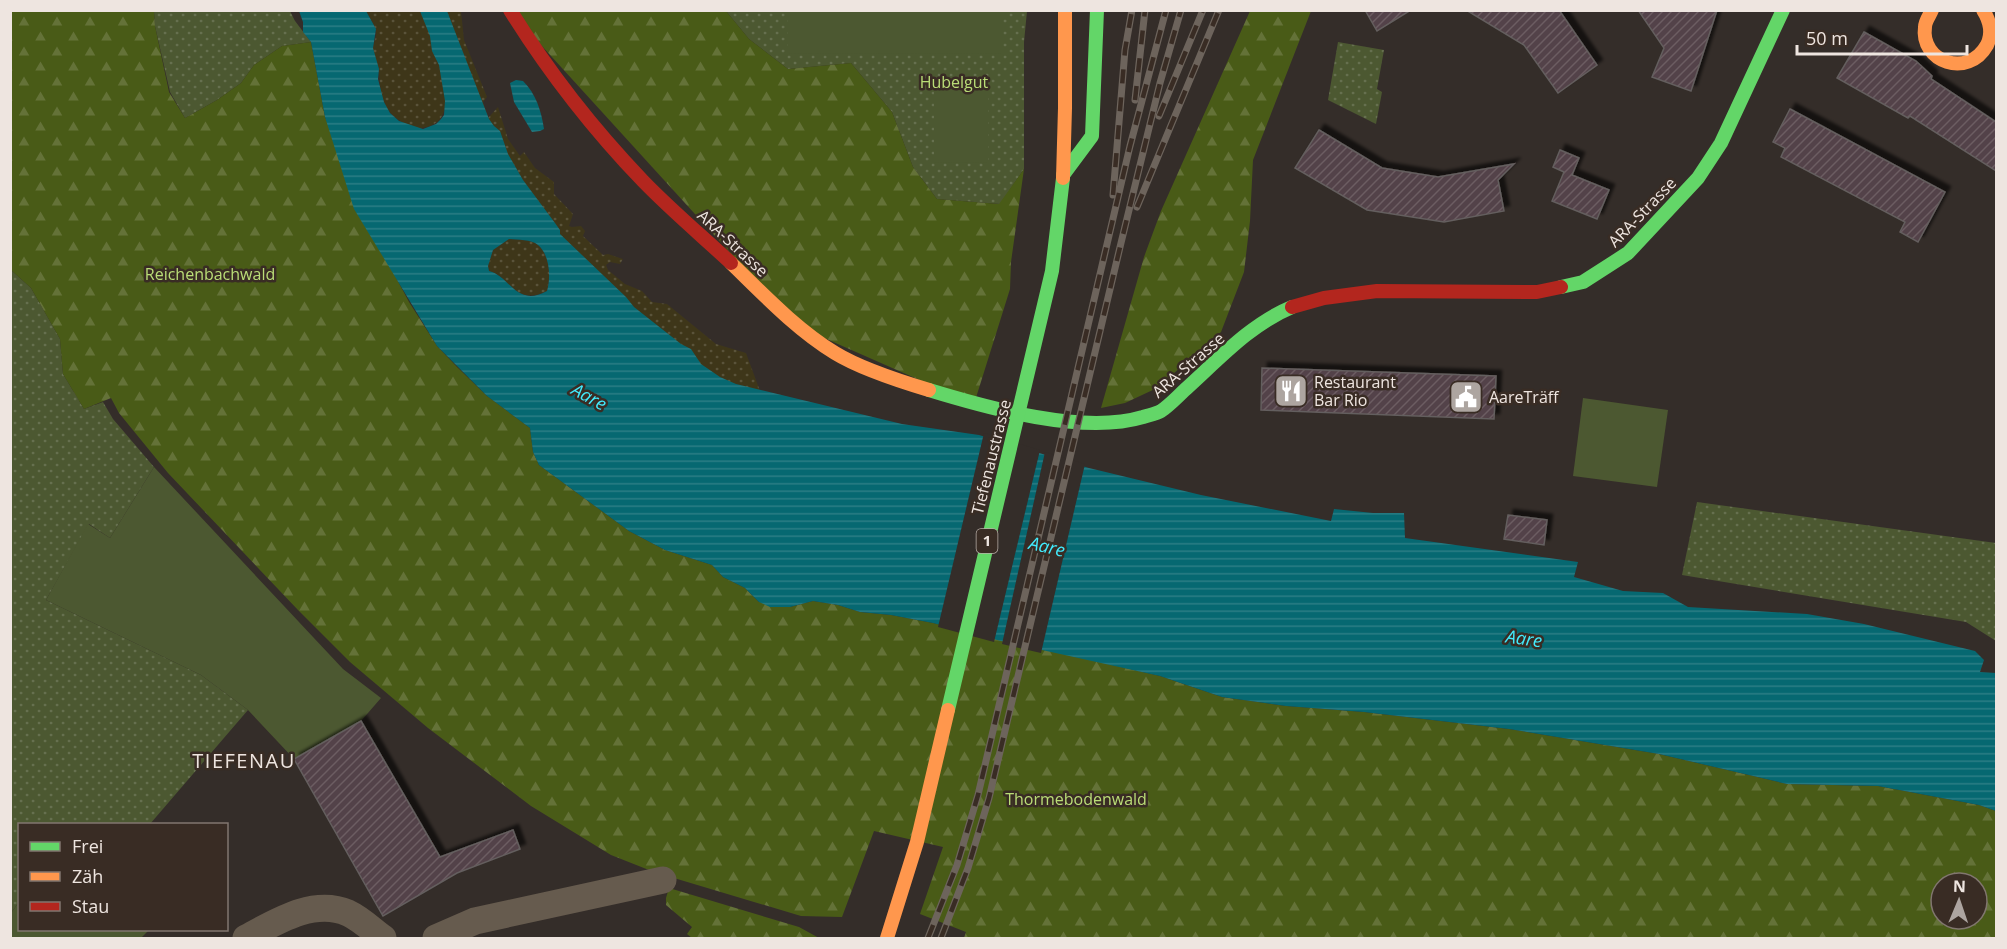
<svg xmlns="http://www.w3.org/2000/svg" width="2007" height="949" font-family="'Open Sans',sans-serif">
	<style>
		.grass { fill: url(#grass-dots) }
		.forest { fill: url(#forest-firs); fill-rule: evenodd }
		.sand { fill: url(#sand-dots) }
		.pitch { fill: #4c5831 }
		.water { fill: url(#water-rules); fill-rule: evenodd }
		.pier { fill: #342d29 }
		.building { fill: url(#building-hatch); stroke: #645e5e; stroke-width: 1.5; filter: url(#shadow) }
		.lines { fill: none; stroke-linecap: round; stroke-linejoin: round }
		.street { stroke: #665b4e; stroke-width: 27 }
		.fast { stroke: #63d668; stroke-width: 14 }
		.slow { stroke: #ff974d; stroke-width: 14 }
		.jam { stroke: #b3261e; stroke-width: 14 }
		.rail-casing { stroke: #6d645c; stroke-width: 7 }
		.rail { stroke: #392c24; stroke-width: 4.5; stroke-dasharray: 14; stroke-linecap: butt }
		.labels { text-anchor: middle; stroke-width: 5; stroke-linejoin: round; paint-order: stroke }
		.shield { fill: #392c24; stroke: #b8aea8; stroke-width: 1.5 }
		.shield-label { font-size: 15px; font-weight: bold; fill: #eee5e0 }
		.park-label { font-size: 16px; fill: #badd77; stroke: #392c24 }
		.street-label { font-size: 16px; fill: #eee5e0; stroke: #392c24 }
		.poi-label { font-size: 16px; fill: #eee5e0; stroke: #392c24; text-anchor: start }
		.water-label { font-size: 18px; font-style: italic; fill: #42ebfd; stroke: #392c24 }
		.quarter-label { font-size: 20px; letter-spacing: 1.5px; fill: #eee5e0; stroke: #392c24 }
	</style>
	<defs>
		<pattern id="grass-dots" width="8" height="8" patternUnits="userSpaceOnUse" patternTransform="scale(1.5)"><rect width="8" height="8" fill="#4c5831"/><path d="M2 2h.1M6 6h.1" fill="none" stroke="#66704f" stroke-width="1.8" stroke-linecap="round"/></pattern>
		<pattern id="forest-firs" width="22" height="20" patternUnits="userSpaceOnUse" patternTransform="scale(1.5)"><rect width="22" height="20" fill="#495b17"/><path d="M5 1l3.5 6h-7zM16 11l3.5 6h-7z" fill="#647238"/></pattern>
		<pattern id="sand-dots" width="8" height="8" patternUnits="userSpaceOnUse" patternTransform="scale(1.5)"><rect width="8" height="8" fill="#3e3619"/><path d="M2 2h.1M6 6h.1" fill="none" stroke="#5a533a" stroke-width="1.8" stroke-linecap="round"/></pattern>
		<pattern id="water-rules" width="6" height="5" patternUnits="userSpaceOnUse" patternTransform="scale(1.5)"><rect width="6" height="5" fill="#066871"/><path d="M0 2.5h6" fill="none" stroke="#2b7d85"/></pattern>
		<pattern id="building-hatch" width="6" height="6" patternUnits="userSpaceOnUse" patternTransform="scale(1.5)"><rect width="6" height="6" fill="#534248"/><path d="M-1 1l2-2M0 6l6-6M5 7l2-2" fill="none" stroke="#6c5d62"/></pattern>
		<filter id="shadow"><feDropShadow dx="5.5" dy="-5.5" stdDeviation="1.5" flood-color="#0009"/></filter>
	</defs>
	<rect width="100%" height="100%" fill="#342d29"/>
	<!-- grass -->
	<g class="grass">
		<polygon points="154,11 290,11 295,21 311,42 282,46 254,65 241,83 217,100 185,118 170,92 155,26"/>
		<polygon points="726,11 1027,11 1024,42 1024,169 1000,204 937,199 913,167 892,112 851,63 788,69 749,39"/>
		<polygon points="1338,42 1384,50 1377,89 1382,92 1376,124 1328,100"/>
		<polygon points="11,270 31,288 60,339 63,374 84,409 103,402 113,419 154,467 110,538 89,524 46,600 201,675 248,710 150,824 20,824 19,902 11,913"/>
		<polygon points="1697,502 1996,543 1996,641 1966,622 1682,575"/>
	</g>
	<!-- forest -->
	<g class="forest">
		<path d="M10,11H154L155,26L169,92L185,118L217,100L241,83L254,65L282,46L311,42L325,117L385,257L409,302L437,346L457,367L487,396L530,428L533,452L539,465L629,531L665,550L712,565L723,577L745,588L759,602L790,607L813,601L838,605L860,612L891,615L933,623L1160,676L1222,697L1286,706L1364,712L1509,729L1659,754L1787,784L1878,786L1979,805L1996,811V938H964L966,932L920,914L943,847L874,831L842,917L801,916L654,872L611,855L531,806L428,728L350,662L298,610L168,473L119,413L111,398L84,409L63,374L60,339L31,288L11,270ZM1941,883H1977V919H1941Z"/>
		<polygon points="510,11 726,11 749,39 788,69 851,63 892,112 913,167 937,199 999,204 1024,169 1011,262 1010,289 974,404 797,326"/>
		<polygon points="1250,11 1311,11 1253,160 1250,221 1244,272 1221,332 1157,388 1125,403 1101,408 1144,257 1161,211"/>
		<polygon points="669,888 799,927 819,938 692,938 687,934 692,927 666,905 666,898"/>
	</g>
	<!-- sand -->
	<g class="sand">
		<path d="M366,11H461L464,40L487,97L483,102L488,118L498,107L508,139L520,156L524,152L535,168L554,182V194L573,214L569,226L572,227L581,226L585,231L583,236L603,255L608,254L623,259L620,264L610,262L606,265L608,270L625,284L642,291L652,302L667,304L716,344L746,353L760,391L751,397L621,316L446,101C444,114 442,121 430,126C420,129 417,129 408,125C384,115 380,95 379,72C379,64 374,57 373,50C373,43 377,38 376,31C375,25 369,17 366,11Z"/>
		<path d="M509,239C518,240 531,239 538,245C550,255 551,278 547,291C514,307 511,276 489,271L488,266L493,250Z"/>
	</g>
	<!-- pitch -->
	<g class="pitch">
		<polygon points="788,11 1002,11 1002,54 788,53"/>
		<polygon points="934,80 988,80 988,162 934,163"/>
		<polygon points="1583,398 1668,410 1657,487 1573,476"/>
		<polygon points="154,467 343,669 381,698 361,721 294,759 248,710 201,675 46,600 88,524 110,538"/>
		<polygon points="19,902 20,930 149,930 141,938 11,938 11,913"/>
	</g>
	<!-- water -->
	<g class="water">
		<path d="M299,11H366L376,29L373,48L379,69L378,79L384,102L390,113L399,121L423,129L436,124L441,119L444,115L445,101L439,65L432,51L430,36L420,11H447L489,119L494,126L500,131L508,154L523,180L555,223L560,230V234L626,297L634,307L681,344L691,349L701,364L720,377L736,384L902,424L979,435L1089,468L1201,495L1331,521L1334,509L1373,513H1404L1405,538L1578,562L1574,577L1623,591L1663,593L1688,607L1807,614L1864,624L1975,651L1984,660L1980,672L1996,673V811L1979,805L1878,786L1787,784L1659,754L1509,729L1364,712L1286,706L1222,697L1160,676L1001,641L933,623L891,615L860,612L838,605L813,601L790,607H770L759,602L745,588L723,577L712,565L665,550L629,531L539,465L533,452L530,428L487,396L437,346L354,209L325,117L311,42L303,32V22ZM509,239C518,240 531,239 538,245C550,255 551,278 547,291C516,308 510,276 489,271L488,266L493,250Z"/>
		<path d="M516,80L523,81C536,94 541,110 544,129L540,131L532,132L514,102L510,83Z"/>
	</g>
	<!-- pier -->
	<g class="pier">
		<polygon points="984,433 1040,450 994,642 938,627"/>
		<polygon points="1045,452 1085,464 1041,653 1002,644"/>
	</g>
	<!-- building -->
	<g class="building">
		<polygon points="1365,10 1411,10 1377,31"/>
		<polygon points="1466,10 1559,10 1597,65 1558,93 1524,45"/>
		<polygon points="1638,10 1717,10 1691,91 1652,77 1664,48"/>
		<polygon points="1864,32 1916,61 1932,76 1931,79 1996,122 1996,171 1910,116 1908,118 1837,78"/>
		<polygon points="1790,109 1945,192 1918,242 1900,232 1905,222 1781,157 1785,148 1773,142"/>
		<polygon points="1319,130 1382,168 1438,177 1514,164 1498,180 1504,211 1444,222 1367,210 1295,168"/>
		<polygon points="1560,150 1579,158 1572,175 1609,190 1597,219 1552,201 1564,172 1553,167"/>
		<polygon points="1262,368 1496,376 1494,419 1261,410"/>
		<polygon points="1508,515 1547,520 1544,545 1504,539"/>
		<polygon points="361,721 440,857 513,830 520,849 457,873 383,916 294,759"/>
	</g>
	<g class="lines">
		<!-- street -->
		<g class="street">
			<path d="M246,938C276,922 313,898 348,913C361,919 372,930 383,938"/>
			<polyline points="436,938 475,921 663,880"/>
		</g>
		<!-- fast -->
		<g class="fast">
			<polyline points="1063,175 1092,136 1097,10"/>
			<polyline points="1561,287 1583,282 1628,253 1698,178 1721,143 1783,10"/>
			<path d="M929,390C988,408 1083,435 1143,417C1149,415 1156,414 1161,411C1170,405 1179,395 1188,387C1220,358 1251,324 1292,307"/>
			<polyline points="948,710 1052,271 1063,178"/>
		</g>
		<!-- slow -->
		<g class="slow">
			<path d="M1932,10C1930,15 1925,21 1925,27C1920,62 1968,79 1987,45C1993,33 1990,21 1983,10"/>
			<polyline points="1063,178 1065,108 1065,10"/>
			<path d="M731,263C764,295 796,329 835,353C861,369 899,381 929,390"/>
			<polyline points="887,938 917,842 948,710"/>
		</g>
		<!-- jam -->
		<g class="jam">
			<path d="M510,10C548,71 593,129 643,181C671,210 702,236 731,263"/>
			<polyline points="1292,307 1324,298 1377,291 1537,292 1561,287"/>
		</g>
		<defs>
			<g id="rail">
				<polyline points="1135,100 1145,10"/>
				<polyline points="1159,116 1203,10"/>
				<polyline points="1113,195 1125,50 1132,10"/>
				<polyline points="1137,207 1219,10"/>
				<polyline points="928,938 957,865 978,795 1130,146 1166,10"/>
				<polyline points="941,938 968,868 989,798 1121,243 1160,83 1181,10"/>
			</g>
		</defs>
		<!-- rail casing -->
		<use href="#rail" class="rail-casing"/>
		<!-- rail -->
		<use href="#rail" class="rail"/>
	</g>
	<!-- icons -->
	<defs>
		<symbol id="restaurant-square" viewBox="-11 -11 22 22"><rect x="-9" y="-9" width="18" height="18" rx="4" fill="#ada5a0" stroke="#392c24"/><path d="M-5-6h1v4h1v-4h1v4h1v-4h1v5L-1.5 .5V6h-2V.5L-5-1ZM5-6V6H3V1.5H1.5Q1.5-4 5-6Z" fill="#fff"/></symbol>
		<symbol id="civic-square" viewBox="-11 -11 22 22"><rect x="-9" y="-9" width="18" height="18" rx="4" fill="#ada5a0" stroke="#392c24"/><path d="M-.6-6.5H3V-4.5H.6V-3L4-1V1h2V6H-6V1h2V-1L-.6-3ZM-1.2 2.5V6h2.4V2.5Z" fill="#fff"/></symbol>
	</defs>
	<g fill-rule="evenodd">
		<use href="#restaurant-square" x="1272" y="372" width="38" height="38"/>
		<use href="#civic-square" x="1447" y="378" width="38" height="38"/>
	</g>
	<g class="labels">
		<!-- shield labels -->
		<rect class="shield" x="976.5" y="529" width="21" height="24" rx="4.5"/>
		<g class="shield-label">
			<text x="987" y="546">1</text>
		</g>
		<!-- park labels -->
		<g class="park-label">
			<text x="954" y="88">Hubelgut</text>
			<text x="210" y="280">Reichenbachwald</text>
			<text x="1076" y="805">Thormebodenwald</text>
		</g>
		<!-- street labels -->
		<g class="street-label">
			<text transform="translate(1642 212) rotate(-46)" y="6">ARA-Strasse</text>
			<text transform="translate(733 243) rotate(43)" y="6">ARA-Strasse</text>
			<text transform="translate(1188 365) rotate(-41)" y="6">ARA-Strasse</text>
			<text transform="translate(991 457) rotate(-76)" y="6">Tiefenaustrasse</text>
		</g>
		<!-- poi labels -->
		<g class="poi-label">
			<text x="1314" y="388">Restaurant<tspan x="1314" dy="18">Bar Rio</tspan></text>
			<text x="1489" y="403">AareTräff</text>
		</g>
		<!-- water labels -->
		<g class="water-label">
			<text transform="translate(589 397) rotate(29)" y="6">Aare</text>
			<text transform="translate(1047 547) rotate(13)" y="6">Aare</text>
			<text transform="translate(1524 639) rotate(8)" y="6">Aare</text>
		</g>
		<!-- quarter labels -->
		<g class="quarter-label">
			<text x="244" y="768">TIEFENAU</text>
		</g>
	</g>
	<!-- border -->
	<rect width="2007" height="949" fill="none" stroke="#eee5e0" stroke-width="24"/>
	<!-- legend -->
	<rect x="18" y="823" width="210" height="108" fill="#392c24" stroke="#81766f" stroke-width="1.5"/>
	<rect x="30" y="842" width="30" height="9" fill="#63d668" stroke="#81766f" stroke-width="1.5"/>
	<text x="72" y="853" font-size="18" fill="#eee5e0">Frei</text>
	<rect x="30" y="872" width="30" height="9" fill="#ff974d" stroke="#81766f" stroke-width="1.5"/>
	<text x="72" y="883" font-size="18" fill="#eee5e0">Zäh</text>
	<rect x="30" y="902" width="30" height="9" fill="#b3261e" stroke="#81766f" stroke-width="1.5"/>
	<text x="72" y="913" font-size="18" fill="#eee5e0">Stau</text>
	<!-- north arrow -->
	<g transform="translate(1959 901) rotate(2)"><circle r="28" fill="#392c24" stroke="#81766f" stroke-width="1.5"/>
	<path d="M0-4.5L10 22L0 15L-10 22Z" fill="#ada5a0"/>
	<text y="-9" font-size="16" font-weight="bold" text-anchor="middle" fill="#eee5e0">N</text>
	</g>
	<!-- scale -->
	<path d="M1797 45v9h170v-9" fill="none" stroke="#eee5e0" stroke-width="3"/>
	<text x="1806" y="45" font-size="18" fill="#eee5e0" stroke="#392c24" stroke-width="4.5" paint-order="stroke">50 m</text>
</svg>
